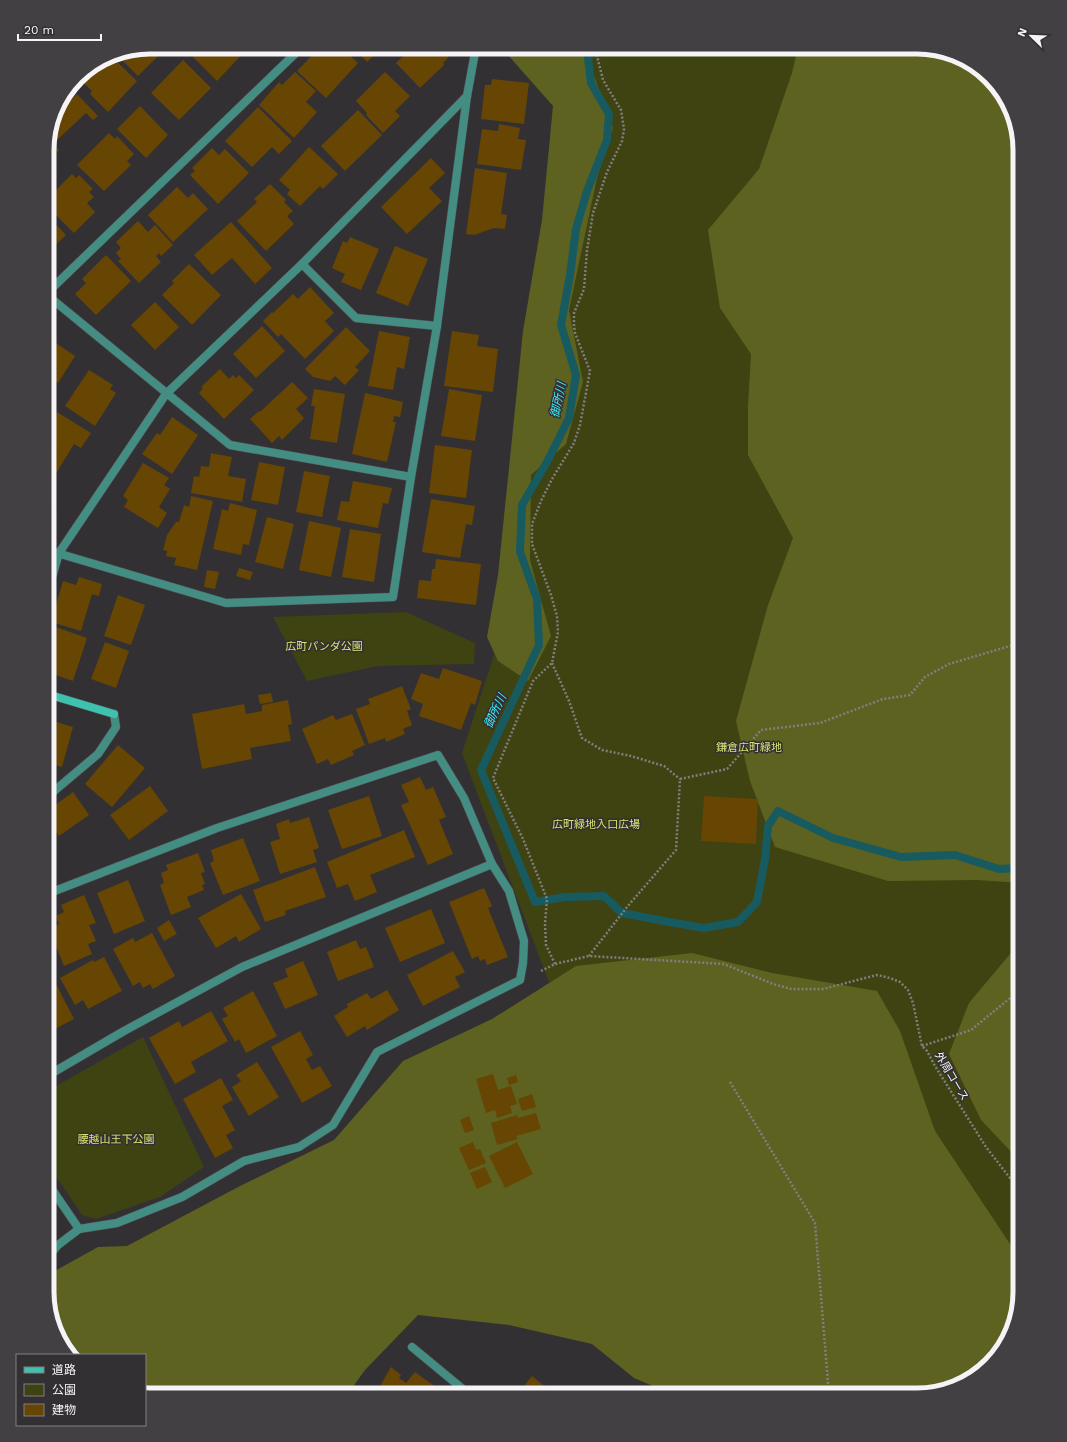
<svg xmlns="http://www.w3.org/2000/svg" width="1067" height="1442" font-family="'Work Sans','Noto Sans JP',sans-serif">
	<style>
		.green { fill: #3f4211 }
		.forest { fill: #5e6221 }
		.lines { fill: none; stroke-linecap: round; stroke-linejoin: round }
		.stream { stroke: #175b60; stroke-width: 8 }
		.building { fill: #674502 }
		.street-casing { stroke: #524f53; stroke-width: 9 }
		.secondary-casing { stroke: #524f53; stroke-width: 9 }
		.path { stroke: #817e81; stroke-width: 2.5; stroke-dasharray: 2 2; stroke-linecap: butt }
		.street { stroke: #438d82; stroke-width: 8 }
		.secondary { stroke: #3ec1af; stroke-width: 8 }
		.labels { text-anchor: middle; stroke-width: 3; stroke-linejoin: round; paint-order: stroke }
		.park-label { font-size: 11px; fill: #dae270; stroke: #333034 }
		.street-label { font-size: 11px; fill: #f6f4f6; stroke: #333034 }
		.water-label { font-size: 12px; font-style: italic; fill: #39effc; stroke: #333034 }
		.rim { fill: none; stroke: #f6f4f6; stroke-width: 5 }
	</style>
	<rect width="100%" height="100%" fill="#333034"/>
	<!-- green -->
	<g class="green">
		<polygon points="560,47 924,47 969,61 1006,98 1020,150 1020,1292 556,1001 462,753 512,600"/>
		<polygon points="406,612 475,643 474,664 378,666 307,681 273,617"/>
		<polygon points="143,1037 204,1167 160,1197 96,1219 82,1215 47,1163 47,1091"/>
	</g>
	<!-- forest -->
	<g class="forest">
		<polygon points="501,47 586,47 585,51 613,128 597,178 569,310 583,382 566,444 531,475 530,560 551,636 528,681 498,661 487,637 498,575 523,331 542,220 553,106"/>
		<polygon points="798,47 924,47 969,61 1006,98 1020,150 1020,883 977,880 888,881 775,847 750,781 736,721 768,605 793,538 748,455 748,406 751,354 720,308 708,230 759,169 792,73"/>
		<polygon points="1020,942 1020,1161 981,1120 949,1054 969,1003"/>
		<polygon points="692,953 772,973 877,991 900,1031 935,1131 1020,1259 1020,1292 1006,1343 969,1381 917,1395 674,1395 634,1378 592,1344 509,1325 418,1315 365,1370 347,1395 145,1395 145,1355 72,1355 61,1344 47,1292 47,1278 53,1272 98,1247 127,1246 240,1186 334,1140 403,1061 492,1019 576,966"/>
	</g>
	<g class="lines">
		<!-- stream -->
		<polyline class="stream" points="593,47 588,58 591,83 609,114 607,140 587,191 576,229 570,275 561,325 576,375 569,418 547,462 522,505 520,552 537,599 539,645 481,770 535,902 565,897 604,896 622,913 664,921 704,928 738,922 757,902 765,859 768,826 778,811 833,838 901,857 955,855 999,869 1020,868"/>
	</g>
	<!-- building -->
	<g class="building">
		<polygon points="150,47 167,47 138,76 116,54"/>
		<polygon points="200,47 249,47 217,81 192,56"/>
		<polygon points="320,47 337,47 339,49 341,47 358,63 326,98 297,71"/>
		<polygon points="353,47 383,47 367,62"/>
		<polygon points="413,47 446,47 452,53 443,63 444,65 420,88 396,63"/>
		<polygon points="110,55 137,81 108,112 90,94 92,91 78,78 82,73"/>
		<polygon points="183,60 211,88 179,120 151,93"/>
		<polygon points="295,72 316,91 306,102 317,112 294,138 259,105 279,82 282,85"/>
		<polygon points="385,72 410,96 395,111 400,116 383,133 366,115 367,113 356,101"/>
		<polygon points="492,79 529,83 524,124 481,119 485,85 491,85"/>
		<polygon points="65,94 71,100 77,94 98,116 93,120 86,113 57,140 52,135 48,139 58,104"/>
		<polygon points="140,106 168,135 146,158 117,129"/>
		<polygon points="258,107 292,141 279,154 272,147 252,167 225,141"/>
		<polygon points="358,110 382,135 345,171 321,146"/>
		<polygon points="499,124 520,128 518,139 526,140 521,170 477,164 482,129 498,131"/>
		<polygon points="109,133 115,139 117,136 134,154 127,161 131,165 104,191 77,165"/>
		<polygon points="48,139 59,150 47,161 47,143"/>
		<polygon points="309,147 338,174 323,189 320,186 300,206 287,194 290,190 279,180"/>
		<polygon points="212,148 219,155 225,149 249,173 218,204 190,175 195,171 192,168"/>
		<polygon points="431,158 445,173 429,188 442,201 407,234 381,207"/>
		<polygon points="475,168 507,173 501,214 507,215 505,229 494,228 474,235 466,234"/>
		<polygon points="72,174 76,178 79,175 93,189 89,192 94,197 87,203 95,212 74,233 47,206 47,199"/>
		<polygon points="270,184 286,200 284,202 293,211 287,216 294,224 266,251 237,221 257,202 254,199"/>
		<polygon points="177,187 188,198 193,193 208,209 173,242 148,215"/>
		<polygon points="47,215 66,235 47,253"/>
		<polygon points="138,221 148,232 155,225 173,245 161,256 159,253 156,256 161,262 139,283 118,261 121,259 116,253 121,248 116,242"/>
		<polygon points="231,222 272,268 255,284 232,258 212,275 194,255"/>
		<polygon points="350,237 379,249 361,290 341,282 345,274 332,268 343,241 347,243"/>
		<polygon points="395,246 428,259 408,306 376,293"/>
		<polygon points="106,255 131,281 96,315 75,294 86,283 82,279"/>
		<polygon points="189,264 221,295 192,325 162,295 174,283 172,281"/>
		<polygon points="310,287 334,313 325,321 334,331 305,359 281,334 278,337 263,321 272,312 273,313 293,294 298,299"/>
		<polygon points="155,302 179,327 155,350 131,325"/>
		<polygon points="262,326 285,351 256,378 233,354"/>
		<polygon points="346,327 370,351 355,367 359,370 345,385 335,376 330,381 313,377 305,369"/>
		<polygon points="379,331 410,337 404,369 397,367 393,390 368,386"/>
		<polygon points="452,331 479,335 477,346 498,349 493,392 444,386"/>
		<polygon points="47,337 75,356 58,383 47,376"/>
		<polygon points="220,369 229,379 233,375 236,378 239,375 254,390 224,419 199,393 203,388 201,387"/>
		<polygon points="89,370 113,385 110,389 116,393 95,426 65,406"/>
		<polygon points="292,382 308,398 296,409 304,418 282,440 279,436 272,443 250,419 259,411 260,412"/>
		<polygon points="47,384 54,388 47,399"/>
		<polygon points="314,389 345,394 337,443 310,439 315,406 311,406"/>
		<polygon points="449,389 482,395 475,441 441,436"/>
		<polygon points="365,393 403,402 400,417 394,416 393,422 396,422 387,462 352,454"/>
		<polygon points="57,412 91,433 81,448 74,444 55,475 47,470 47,429"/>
		<polygon points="172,417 198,435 172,474 142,454 157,433 160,435"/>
		<polygon points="435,445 472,450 466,498 429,493"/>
		<polygon points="211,453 232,457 228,476 246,479 242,502 191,493 194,476 199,477 201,466 209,467"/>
		<polygon points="259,462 285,467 278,505 251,500"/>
		<polygon points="143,463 169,478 164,485 170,489 159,507 167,513 158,528 124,507 128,500 123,496"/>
		<polygon points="304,471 330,476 322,517 296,512"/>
		<polygon points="353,481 392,488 388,504 383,503 378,528 337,520 341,501 349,502"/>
		<polygon points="191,496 213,501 197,570 174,565 176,558 166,556 167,551 163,550 167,535 176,522 179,522 184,505 189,507"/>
		<polygon points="431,499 475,506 472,525 466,524 460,558 422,552"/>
		<polygon points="230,503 257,510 249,545 243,544 241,555 213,549 222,509 228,511"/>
		<polygon points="267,517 294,524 283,569 255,562"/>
		<polygon points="309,521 341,528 331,577 299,570"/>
		<polygon points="350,529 381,534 374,582 342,577"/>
		<polygon points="436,559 481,564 476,605 417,598 419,580 431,581 432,569 435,569"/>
		<polygon points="239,568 253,572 250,580 236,576"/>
		<polygon points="207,570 219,572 215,589 204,587"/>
		<polygon points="79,577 102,584 99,596 92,594 81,631 51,622 63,581 76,585"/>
		<polygon points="118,595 145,605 131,645 104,636"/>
		<polygon points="53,626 87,638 73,681 47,672 48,665 47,665 47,643"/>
		<polygon points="105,642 129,651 116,688 91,679"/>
		<polygon points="443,668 482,681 475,705 471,703 461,730 419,716 423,704 411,699 421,673 439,679"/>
		<polygon points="402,686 411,709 407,711 412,725 403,729 405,734 386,742 385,738 369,744 356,709 370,704 368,699"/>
		<polygon points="271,693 273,702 260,704 258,695"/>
		<polygon points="288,700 292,724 288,725 291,741 250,748 252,759 202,769 192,714 244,704 246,714 262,711 262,705"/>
		<polygon points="352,714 365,745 352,751 354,755 331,765 328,759 317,764 302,729 333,715 336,720"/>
		<polygon points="47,719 73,727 62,767 47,763"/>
		<polygon points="118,745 145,768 112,807 85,784"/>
		<polygon points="420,777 426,790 433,787 446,817 439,820 453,854 428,865 401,805 409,802 401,785"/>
		<polygon points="150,786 168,811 129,840 110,815"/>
		<polygon points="73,792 89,815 59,836 53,829 50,831 47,827 47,811"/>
		<polygon points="369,796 382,836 342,849 328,810"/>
		<polygon points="704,796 758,799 756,844 701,841"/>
		<polygon points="309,817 319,848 313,850 317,862 280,874 270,842 280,839 276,824 289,819 290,823"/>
		<polygon points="404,830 415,857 370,875 377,892 355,901 348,884 337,888 327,862"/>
		<polygon points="243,838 260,881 223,895 210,863 214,861 211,850"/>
		<polygon points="198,853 205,872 201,873 205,884 202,885 204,890 187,897 191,907 171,915 160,885 164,883 161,873 168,870 166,865"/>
		<polygon points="315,867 326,897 285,911 286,915 265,922 253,890"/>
		<polygon points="128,880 145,921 114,934 97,893"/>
		<polygon points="484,888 492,906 488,908 508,957 487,965 485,959 480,961 478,956 472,959 449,902"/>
		<polygon points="241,894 261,929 239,942 236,936 216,948 198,918"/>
		<polygon points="84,895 96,923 89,925 96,941 88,944 92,954 64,966 49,929 59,924 56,916 64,912 61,905"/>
		<polygon points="431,909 445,943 400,962 385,928"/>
		<polygon points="169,920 177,934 164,941 157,928"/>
		<polygon points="152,933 175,976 153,989 150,984 143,988 140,982 133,986 113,949 133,938 135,942"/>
		<polygon points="356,940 360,949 366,947 374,967 338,981 327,952"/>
		<polygon points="453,951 465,972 455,977 460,987 423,1006 407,975"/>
		<polygon points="104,957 122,991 88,1009 83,1000 75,1005 60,978 93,960 94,962"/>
		<polygon points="303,961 318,995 285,1009 273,983 288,977 285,969"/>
		<polygon points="54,980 74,1019 47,1033 47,983"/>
		<polygon points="387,990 399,1010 367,1030 365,1026 347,1037 334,1016 348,1007 347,1004 367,993 371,999"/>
		<polygon points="253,991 277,1036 246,1053 239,1039 235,1042 222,1019 228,1016 223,1008"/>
		<polygon points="211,1011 228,1041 191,1062 196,1072 175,1084 149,1038 179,1021 182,1027"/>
		<polygon points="300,1031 313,1055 306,1059 312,1070 320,1066 332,1086 302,1103 271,1047"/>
		<polygon points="257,1062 279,1097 249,1116 232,1087 241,1081 236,1075"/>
		<polygon points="493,1074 498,1090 511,1086 517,1104 510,1106 512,1113 497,1118 495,1110 486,1113 476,1079"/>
		<polygon points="516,1075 518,1082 509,1085 507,1078"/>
		<polygon points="221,1078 233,1100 222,1106 235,1130 226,1135 233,1148 215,1158 183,1099"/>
		<polygon points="532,1094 536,1107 522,1111 518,1099"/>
		<polygon points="536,1113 541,1129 516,1136 518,1139 497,1145 491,1123 517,1115 518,1118"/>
		<polygon points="469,1116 474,1130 465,1133 460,1120"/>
		<polygon points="473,1142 476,1150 480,1149 486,1163 469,1170 459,1148"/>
		<polygon points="517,1142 533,1174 505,1188 489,1156"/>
		<polygon points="485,1167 492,1182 477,1189 470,1173"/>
		<polygon points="391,1367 401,1375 399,1378 406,1383 415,1372 441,1391 438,1395 379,1395 376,1393"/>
		<polygon points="532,1376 555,1395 517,1395"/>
	</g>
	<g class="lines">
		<defs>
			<g id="street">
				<polyline points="302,264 356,318 437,326"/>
				<polyline points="47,293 302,47"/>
				<polyline points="47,295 230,445 411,477"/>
				<polyline points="47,550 226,603 393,597 411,477 437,326 467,96 476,47"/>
				<polyline points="47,595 59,553 166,394 302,264 467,96"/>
				<polyline points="47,797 98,754 116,727 114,714"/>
				<polyline points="47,1076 124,1031 242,967 492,864"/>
				<polyline points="47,1182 79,1229 117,1223 182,1197 244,1161 299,1147 333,1125 377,1052 520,980 523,963 524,941 509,891 492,864 464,798 438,755 217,828 47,894"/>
				<polyline points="47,1258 58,1245 79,1229"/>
				<polyline points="412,1347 470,1395"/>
			</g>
			<polyline id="secondary" points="47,694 114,714"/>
		</defs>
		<!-- street casing -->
		<use href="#street" class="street-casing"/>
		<!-- secondary casing -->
		<use href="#secondary" class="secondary-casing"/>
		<!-- path -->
		<g class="path">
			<polyline points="552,663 569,701 582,738 602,750 631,756 664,766 680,779"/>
			<polyline points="680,779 727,769 761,730 820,723 883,699 910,695 925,677 949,664 1020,643"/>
			<polyline points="589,956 627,907 676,850 680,779"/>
			<polyline points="555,964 546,945 545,924 547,899 523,839 493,778 533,681 552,663 558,632 557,616 551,595 532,544 532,524 541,501 552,479 574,443 580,425 590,371 575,333 574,325 574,313 584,289 587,250 593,213 607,172 622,141 624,129 621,110 603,80 596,52 599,47"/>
			<polyline points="541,971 555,964 589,956 724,964 773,984 791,989 823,989 877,975 890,978 900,982 908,990 913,1003 922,1046 927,1051 935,1066 986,1147 1020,1191"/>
			<polyline points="922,1046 971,1030 1020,990"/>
			<polyline points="730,1082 815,1223 829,1395"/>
		</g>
		<!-- street -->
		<use href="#street" class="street"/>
		<!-- secondary -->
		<use href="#secondary" class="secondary"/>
	</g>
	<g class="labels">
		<!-- park labels -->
		<g class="park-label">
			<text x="324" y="650">広町パンダ公園</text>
			<text x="749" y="751">鎌倉広町緑地</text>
			<text x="596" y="828">広町緑地入口広場</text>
			<text x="116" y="1143">腰越山王下公園</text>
		</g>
		<!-- street labels -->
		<g class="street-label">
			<text transform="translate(952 1076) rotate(59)" y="4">外周コース</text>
		</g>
		<!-- water labels -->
		<g class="water-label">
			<text transform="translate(558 400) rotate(-78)" y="4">御所川</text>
			<text transform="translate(495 711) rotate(-65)" y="4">御所川</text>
		</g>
	</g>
	<!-- crop -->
	<path d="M0 0H1067V1442H0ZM150 54H917A96 96 0 0 1 1013 150V1292A96 96 0 0 1 917 1388H150A96 96 0 0 1 54 1292V150A96 96 0 0 1 150 54Z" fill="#434044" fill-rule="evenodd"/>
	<path class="rim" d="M150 54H917A96 96 0 0 1 1013 150V1292A96 96 0 0 1 917 1388H150A96 96 0 0 1 54 1292V150A96 96 0 0 1 150 54Z"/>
	<!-- legend -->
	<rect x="16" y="1354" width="130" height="72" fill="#333034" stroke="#817e82"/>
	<rect x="24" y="1367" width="20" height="6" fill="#3ec1af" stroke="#817e82"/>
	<text x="52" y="1374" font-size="12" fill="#f6f4f6">道路</text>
	<rect x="24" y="1384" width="20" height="12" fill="#3f4211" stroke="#817e82"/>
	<text x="52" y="1394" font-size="12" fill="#f6f4f6">公園</text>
	<rect x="24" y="1404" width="20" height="12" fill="#674502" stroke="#817e82"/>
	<text x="52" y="1414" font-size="12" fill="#f6f4f6">建物</text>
	<!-- north arrow -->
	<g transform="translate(1031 36) rotate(293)" stroke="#333034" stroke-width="3" paint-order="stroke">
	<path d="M0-3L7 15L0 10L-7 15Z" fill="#f6f4f6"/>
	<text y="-6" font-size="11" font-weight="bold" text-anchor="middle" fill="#f6f4f6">N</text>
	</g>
	<!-- scale -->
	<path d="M18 34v6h83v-6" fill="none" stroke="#f6f4f6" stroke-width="2"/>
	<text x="24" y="34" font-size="12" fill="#f6f4f6" stroke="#333034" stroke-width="3" paint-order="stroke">20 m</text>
</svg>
